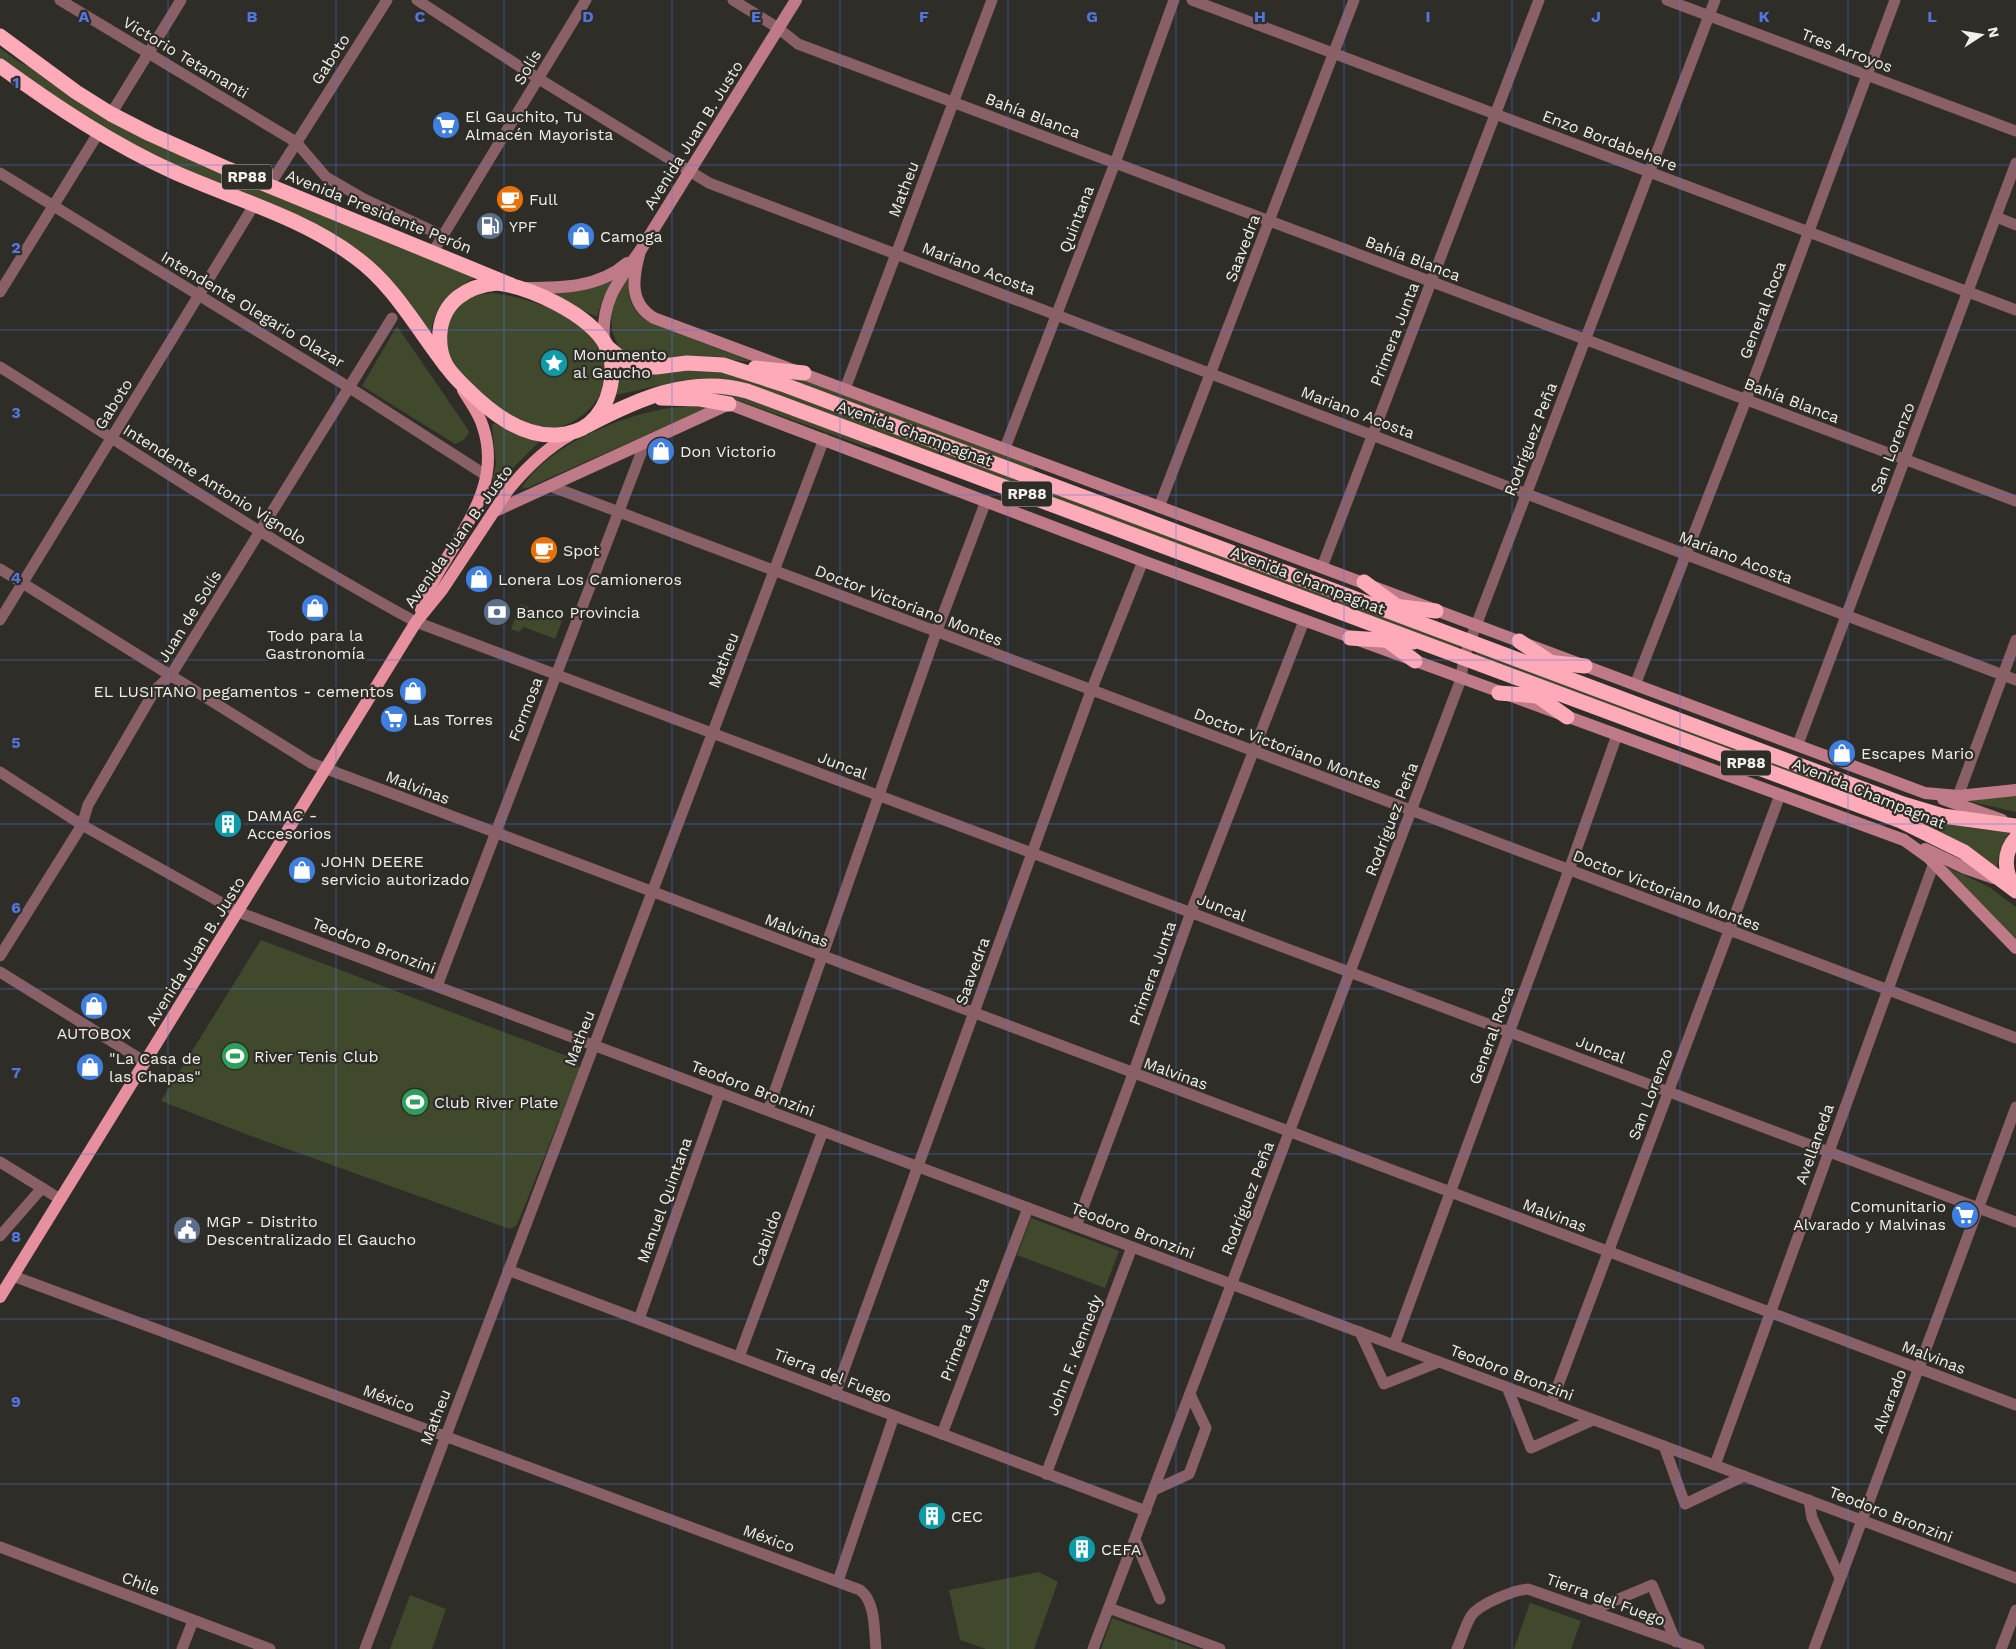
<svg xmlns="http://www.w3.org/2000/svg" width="2016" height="1649" font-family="'Work Sans',sans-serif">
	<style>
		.green { fill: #40492b }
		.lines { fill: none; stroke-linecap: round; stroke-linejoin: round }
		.street { stroke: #8a6067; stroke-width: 11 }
		.secondary { stroke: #be7b87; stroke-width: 12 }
		.primary { stroke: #e6909f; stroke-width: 12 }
		.highway { stroke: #feaab9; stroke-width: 15 }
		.grid { fill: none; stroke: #5276dd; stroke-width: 1; stroke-opacity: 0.55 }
		.labels { text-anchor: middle; stroke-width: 4.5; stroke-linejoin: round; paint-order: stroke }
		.shield { fill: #2f2d27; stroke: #b6b5b0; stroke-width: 1 }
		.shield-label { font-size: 15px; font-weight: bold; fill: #f0efeb }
		.street-label { font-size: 16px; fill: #f0efeb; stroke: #2f2d27 }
		.poi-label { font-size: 16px; fill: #f0efeb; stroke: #2f2d27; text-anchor: start }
		.grid-label { font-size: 16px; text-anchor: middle; font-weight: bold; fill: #5276dd; stroke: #2f2d27; stroke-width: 4.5; stroke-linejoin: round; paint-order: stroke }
	</style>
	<rect width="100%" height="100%" fill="#2f2d27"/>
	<!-- green -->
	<g class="green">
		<path d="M0,48L19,62L33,68L82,100L479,276C455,286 433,306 431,334L385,277L214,184L99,127L0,59Z"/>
		<path d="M629,275C626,296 631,311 649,322L752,362L716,358L638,361L620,350L612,331L611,308Z"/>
		<path d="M615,278L603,298L597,317L547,293C574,293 590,288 615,278Z"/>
		<path d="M492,293C538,298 627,330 601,392C594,408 580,420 563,426C550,430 533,428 522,422C499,412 461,379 450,356C441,337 448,310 466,299C474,295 483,294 492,293Z"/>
		<path d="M397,326L467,428L469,432C466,439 462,441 455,444L362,386Z"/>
		<polygon points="618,362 696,368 735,374 1462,644 1458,649 727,379 684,380 616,395"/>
		<polygon points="780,377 807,381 1035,466 1033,471"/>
		<polygon points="700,391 730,392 874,445 874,447 869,448 743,402"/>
		<path d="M692,406L709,407L527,488L521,489C549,441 640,407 692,406Z"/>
		<polygon points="494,423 522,437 540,441 514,467 487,507 496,464 492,425"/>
		<polygon points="521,604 562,621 555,639 524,627 519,632 511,629"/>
		<polygon points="1476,650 1947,824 1986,830 2010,831 2000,851 1997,867 1961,843 1921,822 1476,655"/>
		<polygon points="2016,795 2016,812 1964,800"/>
		<polygon points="1943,865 1989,887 2016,907 2016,941"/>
		<polygon points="261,940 575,1059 580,1068 517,1225 510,1229 251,1136 161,1101"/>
		<polygon points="1031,1218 1119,1251 1105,1288 1017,1255"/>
		<polygon points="1039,1572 1058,1582 1034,1649 986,1649 960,1640 949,1590"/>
		<polygon points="410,1595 446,1609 432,1649 390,1649"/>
		<polygon points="1530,1603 1581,1621 1571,1649 1514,1649"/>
		<polygon points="1112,1618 1198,1649 1101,1649"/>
	</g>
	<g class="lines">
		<!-- street -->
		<g class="street">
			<polyline points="60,0 296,142 326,177 364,199 443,236"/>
			<polyline points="417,0 539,79 709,183 2016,680"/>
			<polyline points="733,0 778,28 798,44 2016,501"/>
			<polyline points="1192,0 2016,310"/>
			<polyline points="1667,0 2016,131"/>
			<polyline points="111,114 181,0"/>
			<polyline points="0,173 350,388 487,476"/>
			<polyline points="269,186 387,0"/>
			<polyline points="1996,217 2016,225"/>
			<polyline points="433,252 586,0"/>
			<polyline points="0,292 99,132"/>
			<path d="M0,367C138,454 273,544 416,622L2016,1222"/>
			<polyline points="845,389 992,0"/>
			<polyline points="1005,448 1115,163 1174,0"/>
			<polyline points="550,486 2016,1038"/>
			<polyline points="1159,507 1354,0"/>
			<polyline points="1322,567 1539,0"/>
			<polyline points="0,569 311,763 2016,1405"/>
			<polyline points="0,620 254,205"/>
			<polyline points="1635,685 1746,400 1895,0"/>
			<polyline points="1798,744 2016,163"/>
			<polyline points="0,772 82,825 238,912 2016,1578"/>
			<polyline points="1958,796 2016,640"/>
			<polyline points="0,956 82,825 88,805 155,690 171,675 392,318"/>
			<polyline points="0,972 145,1062"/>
			<polyline points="437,986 645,443"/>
			<polyline points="768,1110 936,633 986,501"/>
			<polyline points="0,1162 60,1199"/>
			<polyline points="1076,1226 1133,1074 1191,912 1304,621"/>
			<polyline points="0,1236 42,1188"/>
			<polyline points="508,1270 1146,1511"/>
			<path d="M13,1276L860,1590C876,1602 874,1631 876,1649"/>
			<polyline points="639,1319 720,1092"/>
			<polyline points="1360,1332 1384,1384 1439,1362"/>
			<polyline points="1394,1345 1569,870 1617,735"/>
			<polyline points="739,1357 823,1131"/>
			<polyline points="1507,1387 1531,1448 1593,1420"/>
			<polyline points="835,1394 1091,691 1143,561"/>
			<polyline points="1551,1404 1780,795"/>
			<polyline points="942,1434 1028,1208"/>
			<polyline points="1664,1446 1685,1504 1744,1476"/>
			<polyline points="1715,1465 1934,863"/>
			<polyline points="1046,1474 1132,1247"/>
			<polyline points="1154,1490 1189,1474 1206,1428 1190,1394"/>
			<polyline points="1809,1500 1812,1518 1840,1578"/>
			<polyline points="1135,1540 1160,1599"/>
			<polyline points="0,1547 270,1649"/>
			<polyline points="838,1581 894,1416"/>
			<polyline points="1109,1608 1220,1649"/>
			<polyline points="1590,1611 1652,1585 1676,1642"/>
			<polyline points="182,1649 193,1621"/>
			<polyline points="365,1649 824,439"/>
			<polyline points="1093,1649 1461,679 1464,657 1715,0"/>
			<path d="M1457,1649C1462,1638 1465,1626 1471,1616C1479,1604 1514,1590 1528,1589L1699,1649"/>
			<polyline points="1814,1649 2016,1107"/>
			<polyline points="2001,1649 2016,1610"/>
		</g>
		<!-- secondary -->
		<g class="secondary">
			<path d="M640,251C633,276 628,303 654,318L1925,793L1958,796L2016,790"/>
			<path d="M526,288C561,288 599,288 627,263"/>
			<path d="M604,342C601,301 617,283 640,251L796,0"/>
			<polyline points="495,511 729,404 1143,561 1904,840 1929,858 2016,948"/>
			<polyline points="1943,799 2002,820"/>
			<polyline points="1925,849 1965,868 1994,878"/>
		</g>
		<!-- primary -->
		<g class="primary">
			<path d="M421,610C425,601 428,591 433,582C459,533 503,487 483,427C479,413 470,402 463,390"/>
			<path d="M0,1297L416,622L442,590L508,490C526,468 545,449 570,435"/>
		</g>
		<!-- highway -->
		<g class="highway">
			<polyline points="0,36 76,92 111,114 150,134 228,169 511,285"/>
			<path d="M0,66C55,106 112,144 174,172C234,199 302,217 355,257C394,285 417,329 446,366"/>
			<path d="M497,283C530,287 589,314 606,345C619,369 610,407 589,424C580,431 568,434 557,435C521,437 490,412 466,388C459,381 451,374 446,365C441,356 439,343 440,332C443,301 467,286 497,283Z"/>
			<polyline points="606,346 623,360 639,367 656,367 687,363 723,365 782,384 1903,804 1943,816 2016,826"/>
			<polyline points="755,368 804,373"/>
			<polyline points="661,398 700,399 729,404"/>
			<path d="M588,425C638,399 690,375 747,391L1901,821L1964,852L2016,891"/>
			<polyline points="1364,582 1402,610"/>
			<polyline points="1393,606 1436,611"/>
			<polyline points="1350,638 1413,642"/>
			<polyline points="1388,641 1415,661"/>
			<polyline points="1519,641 1556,666"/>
			<polyline points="1546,662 1585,666"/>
			<polyline points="1499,693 1552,697"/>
			<polyline points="1536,695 1567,717"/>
			<path d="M2014,887C2004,872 2003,852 2016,838"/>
		</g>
	</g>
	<!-- grid -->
	<path class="grid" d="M168,0V1649M336,0V1649M504,0V1649M672,0V1649M840,0V1649M1008,0V1649M1176,0V1649M1344,0V1649M1512,0V1649M1680,0V1649M1848,0V1649M0,165H2016M0,330H2016M0,495H2016M0,660H2016M0,824H2016M0,989H2016M0,1154H2016M0,1319H2016M0,1484H2016"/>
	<!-- icons -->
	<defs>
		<symbol id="supermarket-disc" viewBox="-11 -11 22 22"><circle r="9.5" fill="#3f7fe0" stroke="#2f2d27"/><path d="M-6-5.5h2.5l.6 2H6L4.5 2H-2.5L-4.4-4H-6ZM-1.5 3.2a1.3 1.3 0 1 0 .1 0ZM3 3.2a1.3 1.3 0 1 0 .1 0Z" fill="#fff"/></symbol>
		<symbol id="cafe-disc" viewBox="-11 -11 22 22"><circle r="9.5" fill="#e8710a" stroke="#2f2d27"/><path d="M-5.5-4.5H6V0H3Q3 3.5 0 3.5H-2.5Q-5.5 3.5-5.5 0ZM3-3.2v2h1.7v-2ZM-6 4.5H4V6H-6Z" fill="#fff"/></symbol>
		<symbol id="fuel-disc" viewBox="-11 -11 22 22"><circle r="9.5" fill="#5c6f8a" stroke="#2f2d27"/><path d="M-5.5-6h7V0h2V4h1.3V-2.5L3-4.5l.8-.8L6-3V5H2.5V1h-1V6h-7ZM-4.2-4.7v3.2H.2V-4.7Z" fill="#fff"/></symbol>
		<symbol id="shop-disc" viewBox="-11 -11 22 22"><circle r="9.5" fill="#3f7fe0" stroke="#2f2d27"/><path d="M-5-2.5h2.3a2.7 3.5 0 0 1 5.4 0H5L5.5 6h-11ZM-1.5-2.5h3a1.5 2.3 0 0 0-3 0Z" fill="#fff"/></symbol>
		<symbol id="sight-disc" viewBox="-11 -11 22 22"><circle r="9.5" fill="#0f9aa8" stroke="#2f2d27"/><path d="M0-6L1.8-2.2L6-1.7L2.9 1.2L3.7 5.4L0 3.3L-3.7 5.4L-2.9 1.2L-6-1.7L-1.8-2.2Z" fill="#fff"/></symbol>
		<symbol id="bank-disc" viewBox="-11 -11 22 22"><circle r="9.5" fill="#5c6f8a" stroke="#2f2d27"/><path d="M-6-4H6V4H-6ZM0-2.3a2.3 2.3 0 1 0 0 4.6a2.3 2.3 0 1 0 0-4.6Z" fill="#fff"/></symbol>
		<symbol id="building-disc" viewBox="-11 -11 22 22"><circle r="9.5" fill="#0f9aa8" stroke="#2f2d27"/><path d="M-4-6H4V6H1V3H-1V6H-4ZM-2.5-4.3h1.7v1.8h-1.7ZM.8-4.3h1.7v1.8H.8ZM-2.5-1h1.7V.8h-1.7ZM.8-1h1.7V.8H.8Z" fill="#fff"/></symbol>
		<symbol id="stadium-disc" viewBox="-11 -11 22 22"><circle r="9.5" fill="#2e9e5b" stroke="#2f2d27"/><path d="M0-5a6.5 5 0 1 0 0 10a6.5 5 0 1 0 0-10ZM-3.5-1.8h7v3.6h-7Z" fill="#fff"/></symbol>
		<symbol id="civic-disc" viewBox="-11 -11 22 22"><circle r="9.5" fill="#5c6f8a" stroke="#2f2d27"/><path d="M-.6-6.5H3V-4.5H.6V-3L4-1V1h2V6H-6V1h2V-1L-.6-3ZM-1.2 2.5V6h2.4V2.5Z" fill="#fff"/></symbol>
	</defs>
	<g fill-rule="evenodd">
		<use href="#supermarket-disc" x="430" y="109" width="32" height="32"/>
		<use href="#cafe-disc" x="494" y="183" width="32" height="32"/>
		<use href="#fuel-disc" x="474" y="210" width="32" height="32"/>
		<use href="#shop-disc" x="565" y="220" width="32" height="32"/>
		<use href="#sight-disc" x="538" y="347" width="32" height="32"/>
		<use href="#shop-disc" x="645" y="435" width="32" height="32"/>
		<use href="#cafe-disc" x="528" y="534" width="32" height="32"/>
		<use href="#shop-disc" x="463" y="563" width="32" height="32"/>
		<use href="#shop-disc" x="299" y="592" width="32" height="32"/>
		<use href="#bank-disc" x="481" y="596" width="32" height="32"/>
		<use href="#shop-disc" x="397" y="675" width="32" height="32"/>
		<use href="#supermarket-disc" x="378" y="703" width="32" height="32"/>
		<use href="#shop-disc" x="1826" y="737" width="32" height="32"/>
		<use href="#building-disc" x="212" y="808" width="32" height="32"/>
		<use href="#shop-disc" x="286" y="854" width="32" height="32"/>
		<use href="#shop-disc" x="78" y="990" width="32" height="32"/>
		<use href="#stadium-disc" x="219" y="1040" width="32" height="32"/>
		<use href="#shop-disc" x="74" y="1051" width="32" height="32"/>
		<use href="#stadium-disc" x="399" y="1086" width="32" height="32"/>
		<use href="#supermarket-disc" x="1949" y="1199" width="32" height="32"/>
		<use href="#civic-disc" x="171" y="1214" width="32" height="32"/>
		<use href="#building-disc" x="916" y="1500" width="32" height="32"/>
		<use href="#building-disc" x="1066" y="1533" width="32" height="32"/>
	</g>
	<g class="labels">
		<!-- shield labels -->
		<g class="shield">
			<rect x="222" y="164.5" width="50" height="25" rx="4"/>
			<rect x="1002" y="481.5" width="50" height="25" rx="4"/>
			<rect x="1721" y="750.5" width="50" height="25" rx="4"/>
		</g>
		<g class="shield-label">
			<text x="247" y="182">RP88</text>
			<text x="1027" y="499">RP88</text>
			<text x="1746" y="768">RP88</text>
		</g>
		<!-- street labels -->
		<g class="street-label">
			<text transform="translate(1847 50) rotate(21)" y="6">Tres Arroyos</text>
			<text transform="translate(186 57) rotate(31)" y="6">Victorio Tetamanti</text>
			<text transform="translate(330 59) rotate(-57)" y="6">Gaboto</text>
			<text transform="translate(527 67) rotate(-59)" y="6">Solís</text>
			<text transform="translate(1033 115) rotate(21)" y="6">Bahía Blanca</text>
			<text transform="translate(693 135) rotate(-58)" y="6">Avenida Juan B. Justo</text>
			<text transform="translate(1610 140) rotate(21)" y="6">Enzo Bordabehere</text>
			<text transform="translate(903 189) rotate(-69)" y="6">Matheu</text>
			<text transform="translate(379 211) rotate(22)" y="6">Avenida Presidente Perón</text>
			<text transform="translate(1076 219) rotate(-69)" y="6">Quintana</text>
			<text transform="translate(1242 248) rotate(-69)" y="6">Saavedra</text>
			<text transform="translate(1413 258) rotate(21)" y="6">Bahía Blanca</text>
			<text transform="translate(979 268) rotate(21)" y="6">Mariano Acosta</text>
			<text transform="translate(253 309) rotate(31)" y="6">Intendente Olegario Olazar</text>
			<text transform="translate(1762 310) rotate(-69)" y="6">General Roca</text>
			<text transform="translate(1394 334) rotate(-69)" y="6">Primera Junta</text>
			<text transform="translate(1792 400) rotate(21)" y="6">Bahía Blanca</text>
			<text transform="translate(113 404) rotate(-58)" y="6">Gaboto</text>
			<text transform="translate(1358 412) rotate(21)" y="6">Mariano Acosta</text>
			<text transform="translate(915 433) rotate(20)" y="6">Avenida Champagnat</text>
			<text transform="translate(1530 439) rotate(-69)" y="6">Rodríguez Peña</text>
			<text transform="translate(1892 448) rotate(-69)" y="6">San Lorenzo</text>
			<text transform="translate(215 484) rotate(32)" y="6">Intendente Antonio Vignolo</text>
			<text transform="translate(458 536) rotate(-54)" y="6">Avenida Juan B. Justo</text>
			<text transform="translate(1736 557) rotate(21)" y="6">Mariano Acosta</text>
			<text transform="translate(1308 580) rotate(21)" y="6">Avenida Champagnat</text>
			<text transform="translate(909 605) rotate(21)" y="6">Doctor Victoriano Montes</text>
			<text transform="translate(189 616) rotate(-58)" y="6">Juan de Solís</text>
			<text transform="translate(723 660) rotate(-69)" y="6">Matheu</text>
			<text transform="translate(525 709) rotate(-69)" y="6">Formosa</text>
			<text transform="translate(1288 748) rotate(21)" y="6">Doctor Victoriano Montes</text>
			<text transform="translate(843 765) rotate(21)" y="6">Juncal</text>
			<text transform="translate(418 787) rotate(21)" y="6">Malvinas</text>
			<text transform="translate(1869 793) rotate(22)" y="6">Avenida Champagnat</text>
			<text transform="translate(1391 819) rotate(-69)" y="6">Rodríguez Peña</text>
			<text transform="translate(1667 890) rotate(21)" y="6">Doctor Victoriano Montes</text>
			<text transform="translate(1222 907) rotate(21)" y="6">Juncal</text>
			<text transform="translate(797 930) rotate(21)" y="6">Malvinas</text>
			<text transform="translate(374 945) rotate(21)" y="6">Teodoro Bronzini</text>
			<text transform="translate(195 951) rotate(-58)" y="6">Avenida Juan B. Justo</text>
			<text transform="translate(972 971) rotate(-70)" y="6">Saavedra</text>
			<text transform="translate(1152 973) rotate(-70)" y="6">Primera Junta</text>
			<text transform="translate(1491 1035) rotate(-70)" y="6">General Roca</text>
			<text transform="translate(579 1038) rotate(-69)" y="6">Matheu</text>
			<text transform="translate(1601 1049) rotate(21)" y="6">Juncal</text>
			<text transform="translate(1176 1073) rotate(20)" y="6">Malvinas</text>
			<text transform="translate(753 1088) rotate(21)" y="6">Teodoro Bronzini</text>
			<text transform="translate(1650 1094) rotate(-69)" y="6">San Lorenzo</text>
			<text transform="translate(1814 1144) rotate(-70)" y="6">Avellaneda</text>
			<text transform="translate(1247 1198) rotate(-69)" y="6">Rodríguez Peña</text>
			<text transform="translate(664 1200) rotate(-70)" y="6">Manuel Quintana</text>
			<text transform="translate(1555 1215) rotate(21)" y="6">Malvinas</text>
			<text transform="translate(1133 1230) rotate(21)" y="6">Teodoro Bronzini</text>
			<text transform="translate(766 1238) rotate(-70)" y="6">Cabildo</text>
			<text transform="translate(964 1329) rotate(-69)" y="6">Primera Junta</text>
			<text transform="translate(1074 1355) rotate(-69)" y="6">John F. Kennedy</text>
			<text transform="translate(1934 1357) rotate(21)" y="6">Malvinas</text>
			<text transform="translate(1512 1372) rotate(21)" y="6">Teodoro Bronzini</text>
			<text transform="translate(833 1375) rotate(21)" y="6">Tierra del Fuego</text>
			<text transform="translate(389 1398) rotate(20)" y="6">México</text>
			<text transform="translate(1889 1401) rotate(-69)" y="6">Alvarado</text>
			<text transform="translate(435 1417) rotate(-69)" y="6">Matheu</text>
			<text transform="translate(1891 1514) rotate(21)" y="6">Teodoro Bronzini</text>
			<text transform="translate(769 1538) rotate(20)" y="6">México</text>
			<text transform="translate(141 1583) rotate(21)" y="6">Chile</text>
			<text transform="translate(1606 1599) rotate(20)" y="6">Tierra del Fuego</text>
		</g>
		<!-- poi labels -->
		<g class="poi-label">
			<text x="465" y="122">El Gauchito, Tu<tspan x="465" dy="18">Almacén Mayorista</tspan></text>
			<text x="529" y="205">Full</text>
			<text x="509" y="232">YPF</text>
			<text x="600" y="242">Camoga</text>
			<text x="573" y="360">Monumento<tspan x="573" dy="18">al Gaucho</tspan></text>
			<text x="680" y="457">Don Victorio</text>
			<text x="563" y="556">Spot</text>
			<text x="498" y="585">Lonera Los Camioneros</text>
			<text x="516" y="618">Banco Provincia</text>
			<text x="315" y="641" text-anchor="middle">Todo para la<tspan x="315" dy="18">Gastronomía</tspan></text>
			<text x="394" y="697" text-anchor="end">EL LUSITANO pegamentos - cementos</text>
			<text x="413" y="725">Las Torres</text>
			<text x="1861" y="759">Escapes Mario</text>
			<text x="247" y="821">DAMAC -<tspan x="247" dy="18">Accesorios</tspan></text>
			<text x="321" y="867">JOHN DEERE<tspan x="321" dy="18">servicio autorizado</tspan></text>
			<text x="94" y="1039" text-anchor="middle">AUTOBOX</text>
			<text x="254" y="1062">River Tenis Club</text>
			<text x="109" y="1064">"La Casa de<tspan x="109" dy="18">las Chapas"</tspan></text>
			<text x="434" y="1108">Club River Plate</text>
			<text x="1946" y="1212" text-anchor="end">Comunitario<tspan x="1946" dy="18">Alvarado y Malvinas</tspan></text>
			<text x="206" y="1227">MGP - Distrito<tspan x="206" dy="18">Descentralizado El Gaucho</tspan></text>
			<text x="951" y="1522">CEC</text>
			<text x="1101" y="1555">CEFA</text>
		</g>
	</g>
	<g class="grid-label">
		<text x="84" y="22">A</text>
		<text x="252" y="22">B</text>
		<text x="420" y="22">C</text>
		<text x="588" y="22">D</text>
		<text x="756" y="22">E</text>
		<text x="924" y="22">F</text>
		<text x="1092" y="22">G</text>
		<text x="1260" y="22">H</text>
		<text x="1428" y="22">I</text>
		<text x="1596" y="22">J</text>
		<text x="1764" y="22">K</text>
		<text x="1932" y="22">L</text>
		<text x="16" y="88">1</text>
		<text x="16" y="253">2</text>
		<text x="16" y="418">3</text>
		<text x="16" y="583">4</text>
		<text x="16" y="748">5</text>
		<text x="16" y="913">6</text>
		<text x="16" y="1078">7</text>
		<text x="16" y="1242">8</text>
		<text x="16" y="1407">9</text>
	</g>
	<!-- north arrow -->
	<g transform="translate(1981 35) rotate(78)" stroke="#2f2d27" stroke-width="4" paint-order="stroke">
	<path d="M0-4L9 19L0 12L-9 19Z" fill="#f0efeb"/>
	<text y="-8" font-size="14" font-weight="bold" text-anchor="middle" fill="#f0efeb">N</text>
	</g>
</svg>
